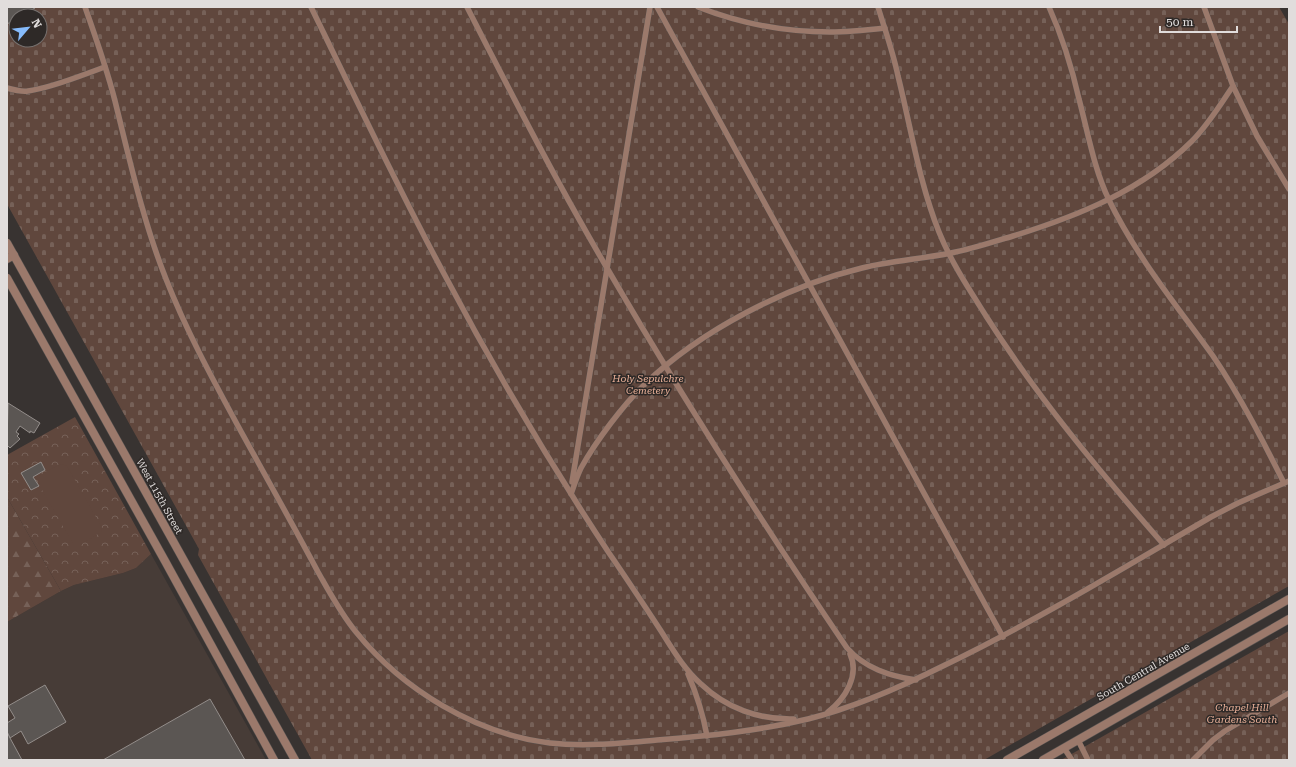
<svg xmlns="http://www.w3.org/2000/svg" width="1296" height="767" font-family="'Roboto Serif',serif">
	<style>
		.built { fill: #473c37 }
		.forest { fill: url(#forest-firs) }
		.cemetery { fill: url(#cemetery-stones); fill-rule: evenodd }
		.park { fill: url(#park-crowns) }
		.garden { fill: #60473d }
		.building { fill: #5b5653; stroke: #938d8a }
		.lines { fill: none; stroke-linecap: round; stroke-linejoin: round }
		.service-casing { stroke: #565250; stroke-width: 6 }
		.minor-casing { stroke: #565250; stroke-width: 9 }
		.tertiary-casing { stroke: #565250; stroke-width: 9 }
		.service { stroke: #9b796b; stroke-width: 5.5 }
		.minor { stroke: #9b796b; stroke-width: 8 }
		.tertiary { stroke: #9b796b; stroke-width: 8 }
		.labels { text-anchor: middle; stroke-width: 3; stroke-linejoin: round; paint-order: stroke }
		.park-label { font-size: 10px; font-style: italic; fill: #e9b098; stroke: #2e2927 }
		.street-label { font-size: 10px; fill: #e1dddc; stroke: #2e2927 }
	</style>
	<defs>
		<pattern id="forest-firs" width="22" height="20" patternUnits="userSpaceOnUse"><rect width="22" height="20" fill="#60473d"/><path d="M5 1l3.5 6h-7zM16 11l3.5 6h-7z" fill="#766158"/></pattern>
		<pattern id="cemetery-stones" width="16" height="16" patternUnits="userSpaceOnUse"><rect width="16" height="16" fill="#60473d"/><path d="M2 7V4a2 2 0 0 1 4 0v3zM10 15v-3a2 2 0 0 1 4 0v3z" fill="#766158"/></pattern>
		<pattern id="park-crowns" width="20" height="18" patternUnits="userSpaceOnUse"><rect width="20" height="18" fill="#60473d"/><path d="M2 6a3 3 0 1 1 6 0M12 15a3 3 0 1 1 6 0" fill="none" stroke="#766158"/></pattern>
	</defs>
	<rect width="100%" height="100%" fill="#383331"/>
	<!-- built -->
	<polygon class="built" points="151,554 266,760 7,760 7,622 61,591 74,585 123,573 136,568"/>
	<!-- forest -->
	<polygon class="forest" points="7,497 61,591 7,622"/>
	<!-- cemetery -->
	<g class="cemetery">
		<path d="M7,7H1279L1289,24V586L984,760H312L198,555L199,549L7,204ZM16,16H40V40H16Z"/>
		<polygon points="1289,631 1289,760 1061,760"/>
	</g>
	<!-- park -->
	<polygon class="park" points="75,417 151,554 136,568 123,573 74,585 61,591 7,497 7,455"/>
	<!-- garden -->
	<path class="garden" d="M61,464L67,466L102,528L101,532L80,545H77L73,543L38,483C38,473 53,468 61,464Z"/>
	<!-- building -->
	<g class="building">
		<polygon points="7,7 35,7 35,8 21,16 16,16 16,19 7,24"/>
		<polygon points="8,403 40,423 34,433 30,431 30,433 20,426 16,432 19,434 17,436 20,439 10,448 7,445"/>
		<polygon points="41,462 45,470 33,477 39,486 31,490 21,473"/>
		<polygon points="45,685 66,722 28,744 21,731 10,738 7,732 7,723 15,718 8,706"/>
		<polygon points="210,699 245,760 103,760"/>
		<polygon points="7,732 10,738 22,760 7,760"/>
	</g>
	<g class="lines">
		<defs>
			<g id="service">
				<path d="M85,7C96,38 107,69 115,101C130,161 143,221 166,279C186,330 212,378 238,426C265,475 292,523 318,572C330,593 341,614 356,632C403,690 476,734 550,743C586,747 622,743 657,740C708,736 758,731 808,719C856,707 901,687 945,665C1036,621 1123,568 1211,517L1238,503L1289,481"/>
				<path d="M311,7C354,95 396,184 442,270C493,367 549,462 609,553C627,579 644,605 661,631C673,650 684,669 701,684C726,708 759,720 794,719"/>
				<path d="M467,7C512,95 557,183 607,268C682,397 763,524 847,648C865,668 889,676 916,680"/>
				<polyline points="657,7 1003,637"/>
				<path d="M698,7C739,23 786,32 830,32C849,32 867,30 885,28"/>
				<path d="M878,7C885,30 893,52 898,76C911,128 919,182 939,232C951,262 969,289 986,316C1038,398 1100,472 1164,545"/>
				<path d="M1049,7C1062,36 1072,68 1079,99C1088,133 1094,169 1109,200C1136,256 1177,306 1213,356C1240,396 1262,439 1284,483"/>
				<polyline points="1204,7 1233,86 1257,136 1289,189"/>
				<path d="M7,88C14,90 21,92 28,91C52,88 82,75 105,67"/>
				<polyline points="572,482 650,7"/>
				<path d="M571,494C574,486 577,476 581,468C596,441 623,405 645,384C701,330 787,286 862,268C891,261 921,259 951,253C972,249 993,242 1013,236C1078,216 1143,190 1192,141C1208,125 1220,105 1233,86"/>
				<path d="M688,674C697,695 703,714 707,736"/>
				<path d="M828,712C845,699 860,675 850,654"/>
				<polyline points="1078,740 1088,760"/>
				<polyline points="1064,748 1072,760"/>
				<polyline points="1193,760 1213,740 1225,731 1289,693"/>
			</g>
			<polyline id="minor" points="7,259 14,255"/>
			<g id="tertiary">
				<polyline points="7,243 295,760"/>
				<polyline points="7,278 165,561 274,760"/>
				<polyline points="1007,760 1289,599"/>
				<polyline points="1043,760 1289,619"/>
			</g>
		</defs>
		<!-- service casing -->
		<use href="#service" class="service-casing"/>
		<!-- minor casing -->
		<use href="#minor" class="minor-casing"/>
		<!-- tertiary casing -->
		<use href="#tertiary" class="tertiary-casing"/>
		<!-- service -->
		<use href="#service" class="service"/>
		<!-- minor -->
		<use href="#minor" class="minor"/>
		<!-- tertiary -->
		<use href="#tertiary" class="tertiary"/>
	</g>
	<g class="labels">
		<!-- park labels -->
		<g class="park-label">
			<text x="648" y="382">Holy Sepulchre<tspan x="648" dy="12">Cemetery</tspan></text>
			<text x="1242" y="711">Chapel Hill<tspan x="1242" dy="12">Gardens South</tspan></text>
		</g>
		<!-- street labels -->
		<g class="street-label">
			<text transform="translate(160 496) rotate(61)" y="4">West 115th Street</text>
			<text transform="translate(1143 671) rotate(-30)" y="4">South Central Avenue</text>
		</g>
	</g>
	<!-- border -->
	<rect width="1296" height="767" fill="none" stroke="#e1dddc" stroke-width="16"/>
	<!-- north arrow -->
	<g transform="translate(28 28) rotate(62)"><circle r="19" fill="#2e2927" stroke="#76716f"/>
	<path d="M0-3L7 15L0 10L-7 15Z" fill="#86bbfb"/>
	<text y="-6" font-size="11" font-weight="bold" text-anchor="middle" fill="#e1dddc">N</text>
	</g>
	<!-- scale -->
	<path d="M1160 26v6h77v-6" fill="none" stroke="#e1dddc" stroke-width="2"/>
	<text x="1166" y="26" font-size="12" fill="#e1dddc" stroke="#2e2927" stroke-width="3" paint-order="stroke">50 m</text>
</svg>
